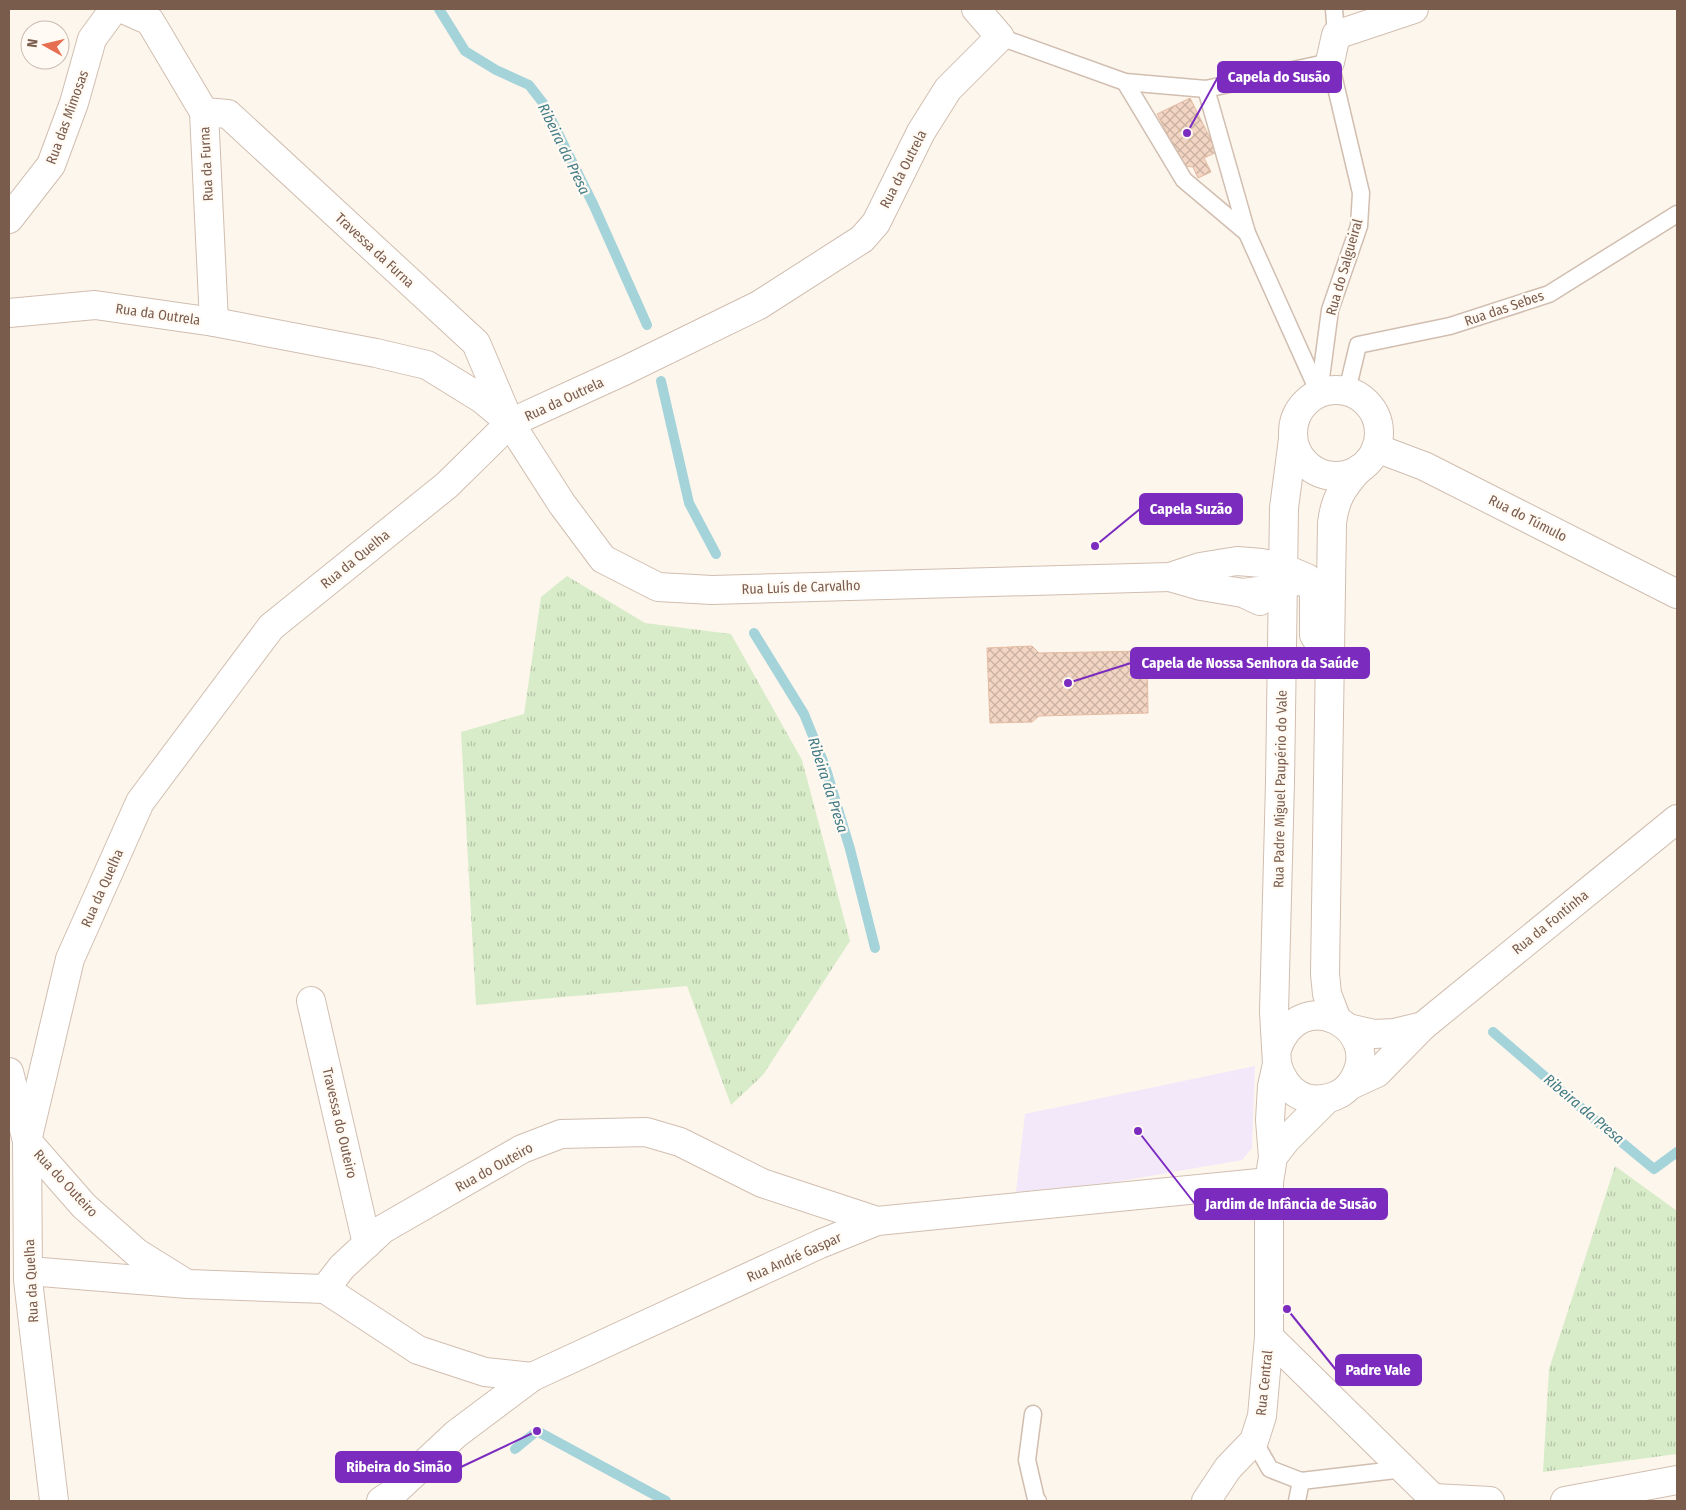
<svg xmlns="http://www.w3.org/2000/svg" width="1686" height="1510" font-family="'Fira Sans Condensed',sans-serif">
	<style>
		.education { fill: #f3e8fa }
		.grass { fill: url(#grass-tufts) }
		.lines { fill: none; stroke-linecap: round; stroke-linejoin: round }
		.stream { stroke: #a5d3da; stroke-width: 10 }
		.building { fill: url(#building-cross-hatch); stroke: #e6bba3 }
		.lane-casing { stroke: #d1beb0; stroke-width: 19 }
		.street-casing { stroke: #d1beb0; stroke-width: 30 }
		.lane { stroke: #fff; stroke-width: 16 }
		.street { stroke: #fff; stroke-width: 28 }
		.labels { text-anchor: middle; stroke-width: 4.5; stroke-linejoin: round; paint-order: stroke }
		.street-label { font-size: 14px; fill: #7a5c4d; stroke: #fffaf3 }
		.water-label { font-size: 15px; font-style: italic; fill: #437c86; stroke: #fffaf3 }
		.leader { fill: none; stroke: #7b2cbf; stroke-width: 2 }
		.callout-dot { fill: #7b2cbf; stroke: #fffaf3; stroke-width: 2 }
		.callout { fill: #7b2cbf; stroke: #7b2cbf; stroke-width: 2 }
		.callout-label { font-size: 15px; text-anchor: middle; font-weight: bold; fill: #fff }
	</style>
	<defs>
		<pattern id="grass-tufts" width="24" height="20" patternUnits="userSpaceOnUse" patternTransform="scale(1.25)"><rect width="24" height="20" fill="#d8ecc9"/><path d="M3 7l-1-3M5 7V3M7 7l1-3M15 17l-1-3M17 17v-4M19 17l1-3" fill="none" stroke="#b4c2a5"/></pattern>
		<pattern id="building-cross-hatch" width="8" height="8" patternUnits="userSpaceOnUse" patternTransform="scale(1.25)"><rect width="8" height="8" fill="#f3d5c3"/><path d="M0 0l8 8M0 8l8-8" fill="none" stroke="#cab0a1"/></pattern>
	</defs>
	<rect width="100%" height="100%" fill="#fdf6ec"/>
	<!-- education -->
	<polygon class="education" points="1255,1066 1252,1148 1242,1160 1115,1182 1016,1192 1025,1114"/>
	<!-- grass -->
	<g class="grass">
		<polygon points="567,576 645,623 731,634 802,760 850,941 763,1075 731,1105 687,986 476,1005 461,732 524,714 541,597"/>
		<polygon points="1615,1166 1677,1211 1677,1454 1543,1472 1549,1369"/>
	</g>
	<g class="lines">
		<!-- stream -->
		<g class="stream">
			<polyline points="439,9 465,51 496,70 529,85 543,103 594,206 647,325"/>
			<polyline points="661,381 689,503 716,554"/>
			<polyline points="754,633 804,714 825,766 850,849 875,948"/>
			<polyline points="1493,1032 1608,1131 1654,1169 1677,1152"/>
			<polyline points="515,1449 537,1431 666,1501"/>
		</g>
	</g>
	<!-- building -->
	<g class="building">
		<polygon points="1190,98 1217,152 1204,158 1211,172 1198,178 1193,167 1184,166 1157,114"/>
		<polygon points="1032,646 1039,653 1147,651 1148,713 1039,716 1032,722 990,723 987,648"/>
	</g>
	<g class="lines">
		<defs>
			<g id="lane">
				<polyline points="1334,9 1336,35"/>
				<polyline points="1000,37 1125,82 1206,89 1330,62 1361,193 1359,226 1330,310 1319,393"/>
				<polyline points="1125,82 1184,180 1247,233"/>
				<polyline points="1206,89 1247,233 1319,393"/>
				<polyline points="1347,391 1358,345 1450,326 1549,294 1677,214"/>
				<polyline points="1033,1414 1027,1460 1036,1499 1038,1501"/>
				<polyline points="1254,1441 1270,1469 1301,1481 1404,1469"/>
				<polyline points="1297,1501 1301,1481"/>
			</g>
			<g id="street">
				<polyline points="123,9 150,21 204,112 214,322"/>
				<polyline points="1330,62 1336,35 1414,9"/>
				<polyline points="204,112 228,114 476,343 510,423 562,504 603,559 658,587 712,590 1170,577 1200,567 1237,561 1262,563 1283,568 1307,578 1314,594 1314,635 1330,661"/>
				<polyline points="9,219 51,165 74,103 92,39 114,9"/>
				<polyline points="9,313 95,305 214,322 376,353 427,365 482,399 506,419"/>
				<circle cx="1336" cy="433" r="43"/>
				<polyline points="1376,448 1424,466 1677,594"/>
				<polyline points="1170,577 1201,586 1243,593 1260,601"/>
				<polyline points="1243,593 1266,590 1300,580"/>
				<polyline points="311,1001 367,1244"/>
				<path d="M1337,1020L1327,994L1325,974L1332,523C1335,499 1342,488 1359,469"/>
				<polyline points="1348,1028 1374,1034 1394,1033 1423,1026"/>
				<path d="M1277,1064C1285,1091 1305,1107 1335,1096C1343,1093 1350,1086 1354,1079C1384,1028 1300,982 1277,1049"/>
				<polyline points="9,1072 27,1141 84,1206 137,1253 182,1281"/>
				<polyline points="1351,1085 1377,1073 1423,1026 1677,819"/>
				<polyline points="1273,1157 1286,1140 1327,1099"/>
				<polyline points="29,1271 188,1284 325,1289"/>
				<polyline points="325,1289 342,1267 383,1229 522,1149 561,1134 646,1132 680,1142 762,1183 877,1221"/>
				<polyline points="325,1289 418,1350 485,1372 532,1377"/>
				<polyline points="1269,1337 1433,1498 1433,1501"/>
				<polyline points="1433,1498 1490,1501"/>
				<polyline points="54,1501 28,1280 27,1141 70,959 140,802 271,627 447,485 510,423 626,370 759,305 862,239 876,223 921,132 948,89 1000,37 976,9"/>
				<polyline points="381,1501 393,1493 456,1434 532,1377 820,1244 877,1221 1269,1182"/>
				<polyline points="1206,1501 1228,1468 1254,1441 1262,1416 1269,1337 1269,1182 1273,1157 1270,1120 1272,1086 1277,1064 1274,1012 1280,782 1284,508 1293,439"/>
				<polyline points="1565,1501 1677,1480"/>
			</g>
		</defs>
		<!-- lane casing -->
		<use href="#lane" class="lane-casing"/>
		<!-- street casing -->
		<use href="#street" class="street-casing"/>
		<!-- lane -->
		<use href="#lane" class="lane"/>
		<!-- street -->
		<use href="#street" class="street"/>
	</g>
	<g class="labels">
		<!-- street labels -->
		<g class="street-label">
			<text transform="translate(67 117) rotate(-70)" y="5">Rua das Mimosas</text>
			<text transform="translate(206 164) rotate(-93)" y="5">Rua da Furna</text>
			<text transform="translate(903 169) rotate(-63)" y="5">Rua da Outrela</text>
			<text transform="translate(375 250) rotate(43)" y="5">Travessa da Furna</text>
			<text transform="translate(1344 267) rotate(-74)" y="5">Rua do Salgueiral</text>
			<text transform="translate(1504 308) rotate(-19)" y="5">Rua das Sebes</text>
			<text transform="translate(158 314) rotate(8)" y="5">Rua da Outrela</text>
			<text transform="translate(564 399) rotate(-25)" y="5">Rua da Outrela</text>
			<text transform="translate(1528 518) rotate(27)" y="5">Rua do Túmulo</text>
			<text transform="translate(355 559) rotate(-39)" y="5">Rua da Quelha</text>
			<text transform="translate(801 587) rotate(-2)" y="5">Rua Luís de Carvalho</text>
			<text transform="translate(1280 789) rotate(-89)" y="5">Rua Padre Miguel Paupério do Vale</text>
			<text transform="translate(102 888) rotate(-66)" y="5">Rua da Quelha</text>
			<text transform="translate(1550 922) rotate(-39)" y="5">Rua da Fontinha</text>
			<text transform="translate(340 1123) rotate(77)" y="5">Travessa do Outeiro</text>
			<text transform="translate(494 1167) rotate(-29)" y="5">Rua do Outeiro</text>
			<text transform="translate(66 1183) rotate(47)" y="5">Rua do Outeiro</text>
			<text transform="translate(794 1257) rotate(-24)" y="5">Rua André Gaspar</text>
			<text transform="translate(31 1281) rotate(-93)" y="5">Rua da Quelha</text>
			<text transform="translate(1264 1383) rotate(-84)" y="5">Rua Central</text>
		</g>
		<!-- water labels -->
		<g class="water-label">
			<text transform="translate(564 149) rotate(64)" y="5">Ribeira da Presa</text>
			<text transform="translate(828 785) rotate(72)" y="5">Ribeira da Presa</text>
			<text transform="translate(1584 1109) rotate(40)" y="5">Ribeira da Presa</text>
		</g>
	</g>
	<!-- callouts -->
	<path class="leader" d="M1187 133L1218 77M1095 546L1140 509M1068 683L1131 663M1138 1131L1195 1204M1287 1309L1336 1370M537 1431L461 1467"/>
	<g class="callout-dot">
		<circle cx="1187" cy="133" r="5"/>
		<circle cx="1095" cy="546" r="5"/>
		<circle cx="1068" cy="683" r="5"/>
		<circle cx="1138" cy="1131" r="5"/>
		<circle cx="1287" cy="1309" r="5"/>
		<circle cx="537" cy="1431" r="5"/>
	</g>
	<g class="callout">
		<rect x="1218" y="62" width="123" height="30" rx="5"/>
		<rect x="1140" y="494" width="102" height="30" rx="5"/>
		<rect x="1131" y="648" width="238" height="30" rx="5"/>
		<rect x="1195" y="1189" width="192" height="30" rx="5"/>
		<rect x="1336" y="1355" width="85" height="30" rx="5"/>
		<rect x="336" y="1452" width="125" height="30" rx="5"/>
	</g>
	<g class="callout-label">
		<text x="1279" y="82">Capela do Susão</text>
		<text x="1191" y="514">Capela Suzão</text>
		<text x="1250" y="668">Capela de Nossa Senhora da Saúde</text>
		<text x="1291" y="1209">Jardim de Infância de Susão</text>
		<text x="1378" y="1375">Padre Vale</text>
		<text x="399" y="1472">Ribeira do Simão</text>
	</g>
	<!-- border -->
	<rect width="1686" height="1510" fill="none" stroke="#7a5c4d" stroke-width="20"/>
	<!-- north arrow -->
	<g transform="translate(45 45) rotate(278)"><circle r="24" fill="#fffaf3" stroke="#cabbb1"/>
	<path d="M0-4L9 19L0 12L-9 19Z" fill="#e76f51"/>
	<text y="-8" font-size="14" font-weight="bold" text-anchor="middle" fill="#7a5c4d">N</text>
	</g>
</svg>
